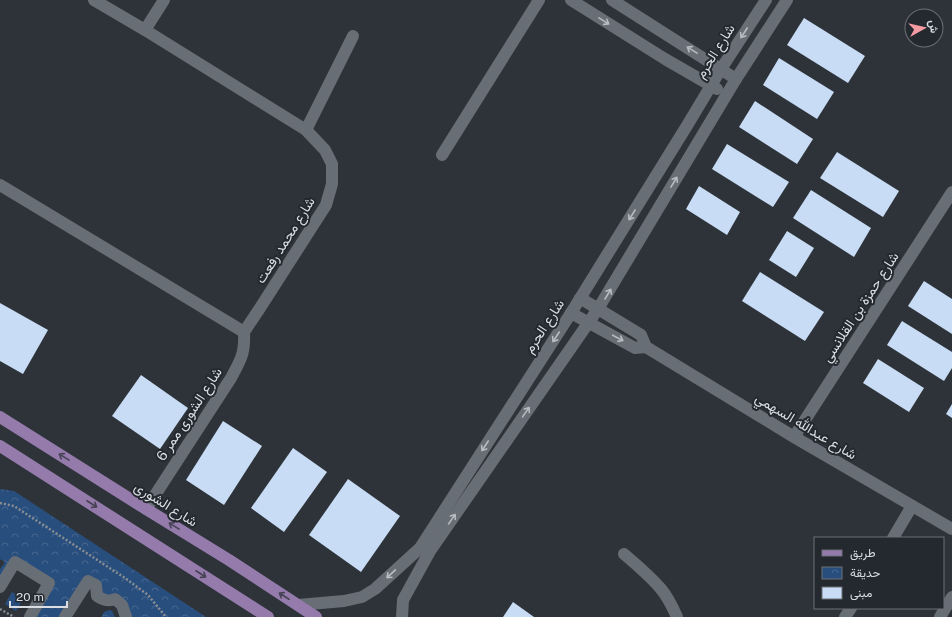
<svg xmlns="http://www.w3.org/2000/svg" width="952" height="617" font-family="'Public Sans',Vazirmatn,sans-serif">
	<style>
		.park { fill: url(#park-crowns) }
		.building { fill: #c8dcf5 }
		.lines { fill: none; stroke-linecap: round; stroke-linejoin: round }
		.path { stroke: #898e93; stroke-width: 2.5; stroke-dasharray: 2 2; stroke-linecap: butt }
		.minor { stroke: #686e75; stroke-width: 12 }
		.major { stroke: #947bac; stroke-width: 12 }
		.oneway { stroke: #b8bcc1 }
		.oneway2 { stroke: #464254 }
		.labels { text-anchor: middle; stroke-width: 4; stroke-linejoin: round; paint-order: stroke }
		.street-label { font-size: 14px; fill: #dadee2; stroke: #24292f }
	</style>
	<defs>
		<pattern id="park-crowns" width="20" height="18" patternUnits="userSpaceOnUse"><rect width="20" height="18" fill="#284e7d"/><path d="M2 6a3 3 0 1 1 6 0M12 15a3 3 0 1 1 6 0" fill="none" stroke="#47678f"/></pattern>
	</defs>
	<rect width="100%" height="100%" fill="#2e3339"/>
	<!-- park -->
	<g class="park">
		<polygon points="0,489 14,491 206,617 126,617 111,601 89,581 65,617 30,617 49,583 15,562 0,587 0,569 5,562 0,559"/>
		<polygon points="12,592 23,599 16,611 5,604"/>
		<path d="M110,610L112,611L115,617H102C102,612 106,611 110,610Z"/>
	</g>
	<!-- building -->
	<g class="building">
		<polygon points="804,18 865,56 848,83 787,45"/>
		<polygon points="779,58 834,92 817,119 763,85"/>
		<polygon points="755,101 813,139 797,164 739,127"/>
		<polygon points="727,144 789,182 773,207 712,169"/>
		<polygon points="837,152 899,191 883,217 820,178"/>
		<polygon points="699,186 740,212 727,235 686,209"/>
		<polygon points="811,190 871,228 854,257 793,218"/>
		<polygon points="787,231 814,248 796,277 769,260"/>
		<polygon points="760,272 824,312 805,341 742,301"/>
		<polygon points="924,281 952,299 952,334 908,306"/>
		<polygon points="0,303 48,330 23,374 0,361"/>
		<polygon points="902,321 952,352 952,368 944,381 887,345"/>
		<polygon points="878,359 924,388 909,412 863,383"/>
		<polygon points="141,375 188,408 160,449 112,416"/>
		<polygon points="952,404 952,418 946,414"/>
		<polygon points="223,421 262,446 224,505 186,480"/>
		<polygon points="293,448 327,472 284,532 251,508"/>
		<polygon points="348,479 400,516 361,572 309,535"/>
		<polygon points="513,602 534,617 503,617"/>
	</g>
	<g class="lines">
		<!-- path -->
		<g class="path">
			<polyline points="0,503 14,506 125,578 148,595 166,617"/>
			<polyline points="0,609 14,617"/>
		</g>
		<!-- minor -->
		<g class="minor">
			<polyline points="94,0 145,30 306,130 325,150 332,164 332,184 326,205 260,308 244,332"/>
			<polyline points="571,0 665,59 717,89"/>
			<polyline points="612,0 736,79"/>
			<polyline points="145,30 164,0"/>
			<polyline points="306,130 353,36"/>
			<polyline points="442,155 539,0"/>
			<polyline points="0,185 244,332"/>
			<polyline points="580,298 641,335 646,347 794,437 952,529"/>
			<polyline points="571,313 635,348 646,347"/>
			<polyline points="794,437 952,192"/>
			<path d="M146,509L231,378C241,359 245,354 244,332"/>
			<polyline points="893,538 912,506"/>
			<path d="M624,554C637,565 650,576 661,589C668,597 673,608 677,617"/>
			<polyline points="0,587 15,562 49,583 30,617"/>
			<polyline points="298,605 344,601 362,597 375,589 420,548 571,313 688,124 721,69 766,0"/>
			<path d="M65,617L88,581L96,585L97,596C103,600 108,602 115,599L122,605L126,617"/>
			<polyline points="402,617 403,600 430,551 598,309 736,79 787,0"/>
			<polyline points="845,617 851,608"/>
			<polyline points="940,617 952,597"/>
		</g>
		<!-- major -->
		<g class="major">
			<polyline points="0,417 146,509 229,560 316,617"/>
			<polyline points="0,446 268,617"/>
		</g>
	</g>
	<!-- one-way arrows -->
	<defs><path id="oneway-shaft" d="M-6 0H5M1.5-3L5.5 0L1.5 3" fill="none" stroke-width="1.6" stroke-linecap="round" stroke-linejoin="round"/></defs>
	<g class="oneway">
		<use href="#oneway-shaft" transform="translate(604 21) rotate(32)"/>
		<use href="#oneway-shaft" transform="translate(744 33) rotate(123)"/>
		<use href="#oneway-shaft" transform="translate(692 50) rotate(-148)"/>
		<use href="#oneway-shaft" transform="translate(674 182) rotate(-59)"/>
		<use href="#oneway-shaft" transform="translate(632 215) rotate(122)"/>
		<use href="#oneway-shaft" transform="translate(608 294) rotate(-59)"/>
		<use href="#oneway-shaft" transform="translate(556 337) rotate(123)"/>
		<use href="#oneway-shaft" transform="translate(618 338) rotate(28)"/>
		<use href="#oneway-shaft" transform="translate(526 412) rotate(-55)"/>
		<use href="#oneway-shaft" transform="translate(485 446) rotate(123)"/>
		<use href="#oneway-shaft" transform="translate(452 519) rotate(-55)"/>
		<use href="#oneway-shaft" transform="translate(391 574) rotate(137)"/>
	</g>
	<g class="oneway2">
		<use href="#oneway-shaft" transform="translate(64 457) rotate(-148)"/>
		<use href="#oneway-shaft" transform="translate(92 504) rotate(33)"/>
		<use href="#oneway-shaft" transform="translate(174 526) rotate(-148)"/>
		<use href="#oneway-shaft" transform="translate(201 574) rotate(33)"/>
		<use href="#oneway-shaft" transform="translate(284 596) rotate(-147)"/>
	</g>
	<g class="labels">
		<!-- street labels -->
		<g class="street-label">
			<text transform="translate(715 51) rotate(-58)" y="5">شارع الحرم</text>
			<text transform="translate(285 240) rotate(-58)" y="5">شارع محمد رفعت</text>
			<text transform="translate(860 307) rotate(-57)" y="5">شارع حمزة بن القلانسي</text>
			<text transform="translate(544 326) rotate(-57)" y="5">شارع الحرم</text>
			<text transform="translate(189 414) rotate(-57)" y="5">شارع الشورى ممر 6</text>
			<text transform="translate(806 426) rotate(31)" y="5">شارع عبدالله السهمي</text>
			<text transform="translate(166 504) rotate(32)" y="5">شارع الشورى</text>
		</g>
	</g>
	<!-- legend -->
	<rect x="814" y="537" width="130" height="72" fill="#24292f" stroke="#6d7177"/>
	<rect x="822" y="550" width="20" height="6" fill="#947bac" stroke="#6d7177"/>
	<text x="850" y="557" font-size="12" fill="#dadee2">طريق</text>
	<rect x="822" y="567" width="20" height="12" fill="url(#park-crowns)" stroke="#6d7177"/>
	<text x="850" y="577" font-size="12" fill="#dadee2">حديقة</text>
	<rect x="822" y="587" width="20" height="12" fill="#c8dcf5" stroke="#6d7177"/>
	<text x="850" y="597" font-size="12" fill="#dadee2">مبنى</text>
	<!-- north arrow -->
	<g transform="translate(924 28) rotate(82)"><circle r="19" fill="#24292f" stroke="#6d7177"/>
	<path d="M0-3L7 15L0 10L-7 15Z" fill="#f49aa3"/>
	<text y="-6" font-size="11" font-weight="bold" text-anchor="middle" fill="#dadee2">ش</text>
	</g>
	<!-- scale -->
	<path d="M10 601v6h57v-6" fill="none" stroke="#dadee2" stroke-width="2"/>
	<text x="16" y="601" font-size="12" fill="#dadee2" stroke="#24292f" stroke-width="3" paint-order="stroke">20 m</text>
</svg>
